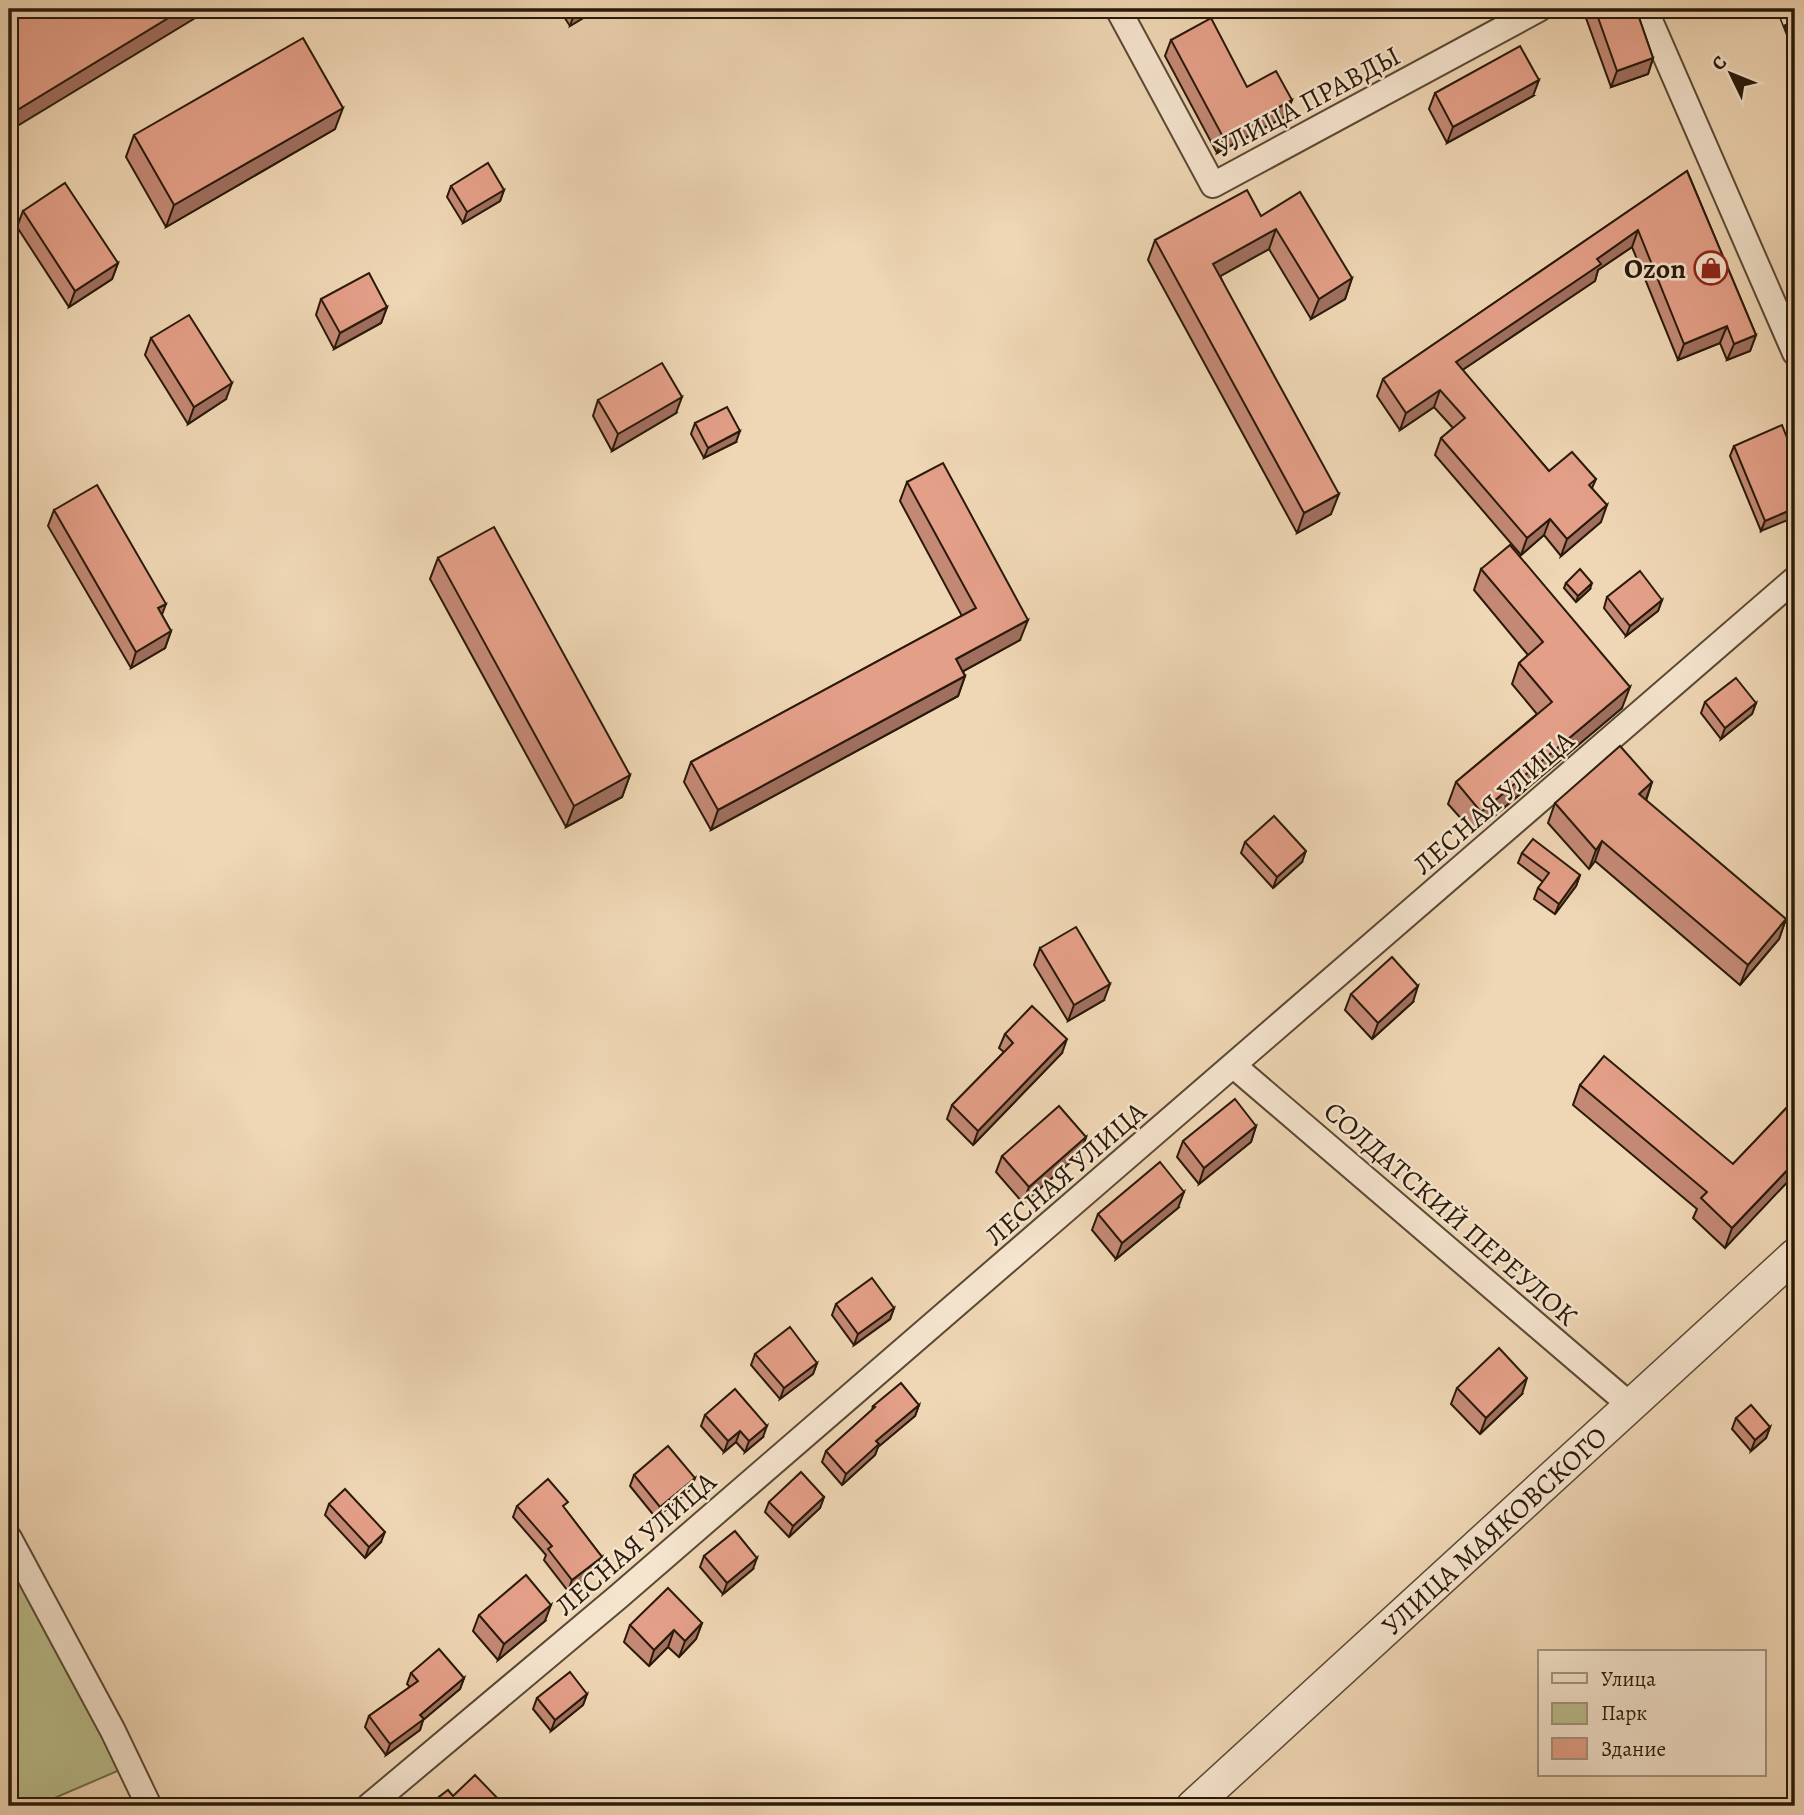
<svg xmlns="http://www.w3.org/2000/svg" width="1804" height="1815" font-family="Alegreya,serif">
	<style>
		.green { fill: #babe8c; stroke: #726c4a; stroke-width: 2 }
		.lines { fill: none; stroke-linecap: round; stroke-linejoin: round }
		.minor-casing { stroke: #5a4934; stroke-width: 28 }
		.tertiary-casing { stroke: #5a4934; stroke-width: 35 }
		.minor { stroke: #f5e4ce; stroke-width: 24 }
		.tertiary { stroke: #f5e4ce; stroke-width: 32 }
		.rail-casing { stroke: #291a09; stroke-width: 8 }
		.rail { stroke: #f5e4ce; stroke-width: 5; stroke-dasharray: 16; stroke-linecap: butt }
		.wall { fill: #c48975; stroke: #291a09; stroke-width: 2 }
		.shaded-wall { fill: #a06f5f; stroke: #291a09; stroke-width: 2 }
		.building { fill: #e49f88; stroke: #291a09; stroke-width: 2 }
		.labels { text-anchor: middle; stroke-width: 5; stroke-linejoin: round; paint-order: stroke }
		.street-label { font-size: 28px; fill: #291a09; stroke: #f5e4ce }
		.poi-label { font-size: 28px; font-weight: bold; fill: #291a09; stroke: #f5e4ce; text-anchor: end }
	</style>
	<rect width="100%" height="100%" fill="#efd6b4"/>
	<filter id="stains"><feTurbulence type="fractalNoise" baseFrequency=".00286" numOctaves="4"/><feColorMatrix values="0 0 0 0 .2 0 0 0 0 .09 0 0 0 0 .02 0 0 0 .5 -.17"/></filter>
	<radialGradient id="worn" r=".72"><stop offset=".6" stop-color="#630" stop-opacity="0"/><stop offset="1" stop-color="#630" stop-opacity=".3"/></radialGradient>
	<!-- green -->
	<polygon class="green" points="9,1538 129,1766 36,1806 9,1806"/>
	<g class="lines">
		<defs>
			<g id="minor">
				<polyline points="1118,9 1213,185 1539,9"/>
				<polyline points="1645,9 1795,353"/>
				<polyline points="1234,1066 1630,1405"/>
				<polyline points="9,1538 113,1731 149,1806"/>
				<polyline points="369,1806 618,1597 1795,579"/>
			</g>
			<g id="tertiary">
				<path id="s1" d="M1193,1806L1795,1255"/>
			</g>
		</defs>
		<!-- minor casing -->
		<use href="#minor" class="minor-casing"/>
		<!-- tertiary casing -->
		<use href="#tertiary" class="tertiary-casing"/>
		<!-- minor -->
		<use href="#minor" class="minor"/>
		<!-- tertiary -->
		<use href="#tertiary" class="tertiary"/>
		<defs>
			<polyline id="rail" points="1780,9 1795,47"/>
		</defs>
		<!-- rail casing -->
		<use href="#rail" class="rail-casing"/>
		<!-- rail -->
		<use href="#rail" class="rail"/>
	</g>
	<!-- wall -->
	<g class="wall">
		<polygon points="559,9 598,9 570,26"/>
		<polygon points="1590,9 1636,9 1653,58 1648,74 1611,87 1586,18"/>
		<polygon points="1171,40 1247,87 1286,116 1217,153 1165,56"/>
		<polygon points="1435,93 1533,96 1447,143 1429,109"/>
		<polygon points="335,129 166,227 126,157 134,135"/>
		<polygon points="1687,171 1756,335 1750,351 1727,360 1720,343 1678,360 1632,247 1598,270 1595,281 1462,370 1549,471 1596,479 1592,488 1601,522 1561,556 1544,535 1521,555 1435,455 1441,438 1453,428 1434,407 1400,430 1377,396 1383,379"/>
		<polygon points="451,186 504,190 500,201 463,223 447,197"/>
		<polygon points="23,211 118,263 112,279 69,307 17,227"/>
		<polygon points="1261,216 1352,278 1345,299 1311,319 1269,249 1220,276 1331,514 1297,533 1148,260 1155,240"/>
		<polygon points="321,299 387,307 381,323 334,349 316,315"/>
		<polygon points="151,338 226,399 188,424 145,355"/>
		<polygon points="598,400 676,413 612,451 593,416"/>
		<polygon points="695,423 736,442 704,458 691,434"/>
		<polygon points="1734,446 1795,458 1761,531 1730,456"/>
		<polygon points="907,482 1020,640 963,671 965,676 958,696 711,830 684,782 691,762 962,616 900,501"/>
		<polygon points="54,510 162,615 171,631 165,648 131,668 48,526"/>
		<polygon points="438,558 630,775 622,797 566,827 430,579"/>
		<polygon points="1481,569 1622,708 1474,833 1448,804 1456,782 1537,714 1512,684 1519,663 1528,655 1474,590"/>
		<polygon points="1566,583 1590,589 1576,602 1564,588"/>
		<polygon points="1607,597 1662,600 1658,611 1626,636 1604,608"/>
		<polygon points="1705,702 1756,703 1752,714 1721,739 1701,713"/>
		<polygon points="1652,782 1646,801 1786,919 1779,939 1740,985 1595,861 1589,869 1548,823 1555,803"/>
		<polygon points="1245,842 1302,862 1273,888 1241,853"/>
		<polygon points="1522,853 1580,875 1576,886 1555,914 1534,899 1538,888 1543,882 1518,863"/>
		<polygon points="1040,948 1104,1000 1068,1021 1034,965"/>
		<polygon points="1351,994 1413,1002 1372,1039 1345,1010"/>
		<polygon points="1005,1034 1062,1053 973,1145 947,1119 952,1105 1004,1052 999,1048"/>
		<polygon points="1580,1085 1733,1164 1795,1099 1725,1248 1693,1218 1697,1209 1573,1105"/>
		<polygon points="1256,1126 1251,1142 1199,1184 1177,1157 1183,1141"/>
		<polygon points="1086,1137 1081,1153 1023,1203 996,1172 1002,1156"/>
		<polygon points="1178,1208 1116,1259 1092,1230 1098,1214"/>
		<polygon points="836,1304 894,1308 890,1319 854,1345 832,1315"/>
		<polygon points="755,1354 817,1363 813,1374 780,1399 751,1365"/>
		<polygon points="1457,1388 1522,1394 1480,1434 1451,1404"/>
		<polygon points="919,1405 915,1416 878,1447 875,1455 842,1485 822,1462 826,1451 872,1410 873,1406"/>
		<polygon points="705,1415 763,1437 745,1452 736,1442 724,1452 701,1426"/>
		<polygon points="1736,1418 1770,1427 1766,1438 1751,1451 1732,1429"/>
		<polygon points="634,1475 691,1489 656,1518 630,1486"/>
		<polygon points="824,1497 820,1508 789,1537 765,1512 769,1502"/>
		<polygon points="329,1504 381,1542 365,1558 325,1515"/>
		<polygon points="517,1506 565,1509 602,1557 598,1568 568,1591 544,1560 546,1555 513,1517"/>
		<polygon points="704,1556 753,1569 723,1594 700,1567"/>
		<polygon points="479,1615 545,1621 498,1660 473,1631"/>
		<polygon points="702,1623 696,1639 679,1657 668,1647 649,1666 624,1642 630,1625"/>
		<polygon points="411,1673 464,1678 460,1689 423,1720 420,1730 386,1755 365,1727 369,1716 410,1687 407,1684"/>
		<polygon points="587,1694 583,1705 551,1731 533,1709 537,1698"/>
	</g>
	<!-- shaded-wall -->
	<g class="shaded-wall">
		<polygon points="183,9 210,9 9,131 9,115"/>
		<polygon points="576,9 598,9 570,26"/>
		<polygon points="1653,58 1648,74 1611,87 1617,71"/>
		<polygon points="1539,80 1533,96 1447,143 1453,127"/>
		<polygon points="1292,100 1286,116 1217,153 1223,137"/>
		<polygon points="343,108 335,129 166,227 174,205"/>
		<polygon points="504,190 500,201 463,223 467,212"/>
		<polygon points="1276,229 1269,249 1206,284 1213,264"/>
		<polygon points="1638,230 1632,247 1598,270 1595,281 1449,379 1456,362 1597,259"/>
		<polygon points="118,263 112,279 69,307 75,291"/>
		<polygon points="1352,278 1345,299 1311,319 1319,299"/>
		<polygon points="387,307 381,323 334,349 340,333"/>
		<polygon points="1727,326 1720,343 1678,360 1684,344"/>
		<polygon points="1756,335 1750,351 1727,360 1734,344"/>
		<polygon points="232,383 226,399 188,424 194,407"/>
		<polygon points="1440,390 1434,407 1400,430 1406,413"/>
		<polygon points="682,397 676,413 612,451 618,434"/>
		<polygon points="740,431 736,442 704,458 708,448"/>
		<polygon points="1339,494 1331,514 1297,533 1304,513"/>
		<polygon points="1607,505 1601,522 1561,556 1567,539"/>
		<polygon points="1795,508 1795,517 1761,531 1765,521"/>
		<polygon points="1550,519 1544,535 1521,555 1527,538"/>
		<polygon points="1592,583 1590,589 1576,602 1578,596"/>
		<polygon points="1662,600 1658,611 1626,636 1630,626"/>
		<polygon points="166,604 160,620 158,608"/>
		<polygon points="1028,620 1020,640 949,679 956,659"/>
		<polygon points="171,631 165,648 131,668 136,652"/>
		<polygon points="965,676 958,696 711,830 718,810"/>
		<polygon points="1630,687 1622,708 1474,833 1481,812"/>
		<polygon points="1756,703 1752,714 1721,739 1725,728"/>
		<polygon points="630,775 622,797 566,827 574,806"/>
		<polygon points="1652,782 1645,802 1639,794"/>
		<polygon points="1602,841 1595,861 1589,869 1596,850"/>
		<polygon points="1306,851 1302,862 1273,888 1277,877"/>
		<polygon points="1580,875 1576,886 1555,914 1559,904"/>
		<polygon points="1786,919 1779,939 1740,985 1748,965"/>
		<polygon points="1110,984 1104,1000 1068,1021 1074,1005"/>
		<polygon points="1418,986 1413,1002 1372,1039 1378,1023"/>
		<polygon points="1067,1039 1062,1053 973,1145 978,1131"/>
		<polygon points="1256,1126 1251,1142 1199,1184 1204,1168"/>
		<polygon points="1086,1137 1081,1153 1023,1203 1029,1187"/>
		<polygon points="1795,1162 1795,1174 1725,1248 1732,1228"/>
		<polygon points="1184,1192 1178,1208 1116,1259 1122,1243"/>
		<polygon points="894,1308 890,1319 854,1345 858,1334"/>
		<polygon points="817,1363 813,1374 780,1399 784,1388"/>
		<polygon points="1527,1378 1522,1394 1480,1434 1486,1418"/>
		<polygon points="919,1405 915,1416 878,1447 875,1455 842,1485 846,1474 876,1441"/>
		<polygon points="767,1426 763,1437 745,1452 749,1441"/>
		<polygon points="1770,1427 1766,1438 1751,1451 1755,1440"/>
		<polygon points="740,1431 736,1442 724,1452 728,1441"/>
		<polygon points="695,1478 691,1489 656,1518 660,1507"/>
		<polygon points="824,1497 820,1508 789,1537 793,1526"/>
		<polygon points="385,1532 381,1542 365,1558 369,1547"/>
		<polygon points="602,1557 598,1568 568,1591 572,1580"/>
		<polygon points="757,1558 753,1569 723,1594 727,1583"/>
		<polygon points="551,1605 545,1621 498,1660 504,1644"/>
		<polygon points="702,1623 696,1639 679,1657 685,1641"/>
		<polygon points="674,1630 668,1647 649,1666 654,1650"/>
		<polygon points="464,1678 460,1689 423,1720 420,1730 386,1755 390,1744 420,1715"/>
		<polygon points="587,1694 583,1705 551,1731 555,1720"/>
	</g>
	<!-- building -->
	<g class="building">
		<polygon points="9,9 183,9 9,115"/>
		<polygon points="1595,9 1636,9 1653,58 1617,71"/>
		<polygon points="1211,18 1247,87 1276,71 1292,100 1223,137 1171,40"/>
		<polygon points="303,38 343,108 174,205 134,135"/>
		<polygon points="1520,46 1539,80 1453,127 1435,93"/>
		<polygon points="488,163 504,190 467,212 451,186"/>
		<polygon points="1687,171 1756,335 1734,344 1727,326 1684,344 1638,230 1597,259 1601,264 1456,362 1549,471 1572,452 1596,479 1589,485 1607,505 1567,539 1550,519 1527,538 1441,438 1465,418 1440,390 1406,413 1383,379"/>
		<polygon points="65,183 118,263 75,291 23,211"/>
		<polygon points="1247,190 1261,216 1300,192 1352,278 1319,299 1276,229 1213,264 1339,494 1304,513 1155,240"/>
		<polygon points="369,273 387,307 340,333 321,299"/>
		<polygon points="189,315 232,383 194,407 151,338"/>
		<polygon points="662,363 682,397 618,434 598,400"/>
		<polygon points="727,407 740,431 708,448 695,423"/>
		<polygon points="1782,425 1795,458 1795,508 1765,521 1734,446"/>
		<polygon points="943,463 1028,620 956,659 965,676 718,810 691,762 976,608 907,482"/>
		<polygon points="97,485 166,604 158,608 171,631 136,652 54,510"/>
		<polygon points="494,527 630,775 574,806 438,558"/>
		<polygon points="1510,545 1630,687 1481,812 1456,782 1552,702 1519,663 1543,642 1481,569"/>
		<polygon points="1580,569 1592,583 1578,596 1566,583"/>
		<polygon points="1640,571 1662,600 1630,626 1607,597"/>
		<polygon points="1736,678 1756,703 1725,728 1705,702"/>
		<polygon points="1620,746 1652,782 1639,794 1786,919 1748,965 1602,841 1596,850 1555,803"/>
		<polygon points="1274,816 1306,851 1277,877 1245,842"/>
		<polygon points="1533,839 1580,875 1559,904 1538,888 1549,873 1522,853"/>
		<polygon points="1076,927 1110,984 1074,1005 1040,948"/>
		<polygon points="1392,957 1418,986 1378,1023 1351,994"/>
		<polygon points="1032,1006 1067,1039 978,1131 952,1105 1013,1043 1005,1034"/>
		<polygon points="1604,1056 1733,1164 1795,1099 1795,1162 1732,1228 1701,1198 1707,1192 1580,1085"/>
		<polygon points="1235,1099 1256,1126 1204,1168 1183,1141"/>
		<polygon points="1059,1106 1086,1137 1029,1187 1002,1156"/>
		<polygon points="1160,1162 1184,1192 1122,1243 1098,1214"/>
		<polygon points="872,1278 894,1308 858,1334 836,1304"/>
		<polygon points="790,1327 817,1363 784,1388 755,1354"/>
		<polygon points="1499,1348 1527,1378 1486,1418 1457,1388"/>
		<polygon points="901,1383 919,1405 876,1441 879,1444 846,1474 826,1451 875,1407 873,1406"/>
		<polygon points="735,1389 767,1426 749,1441 740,1431 728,1441 705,1415"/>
		<polygon points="1751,1405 1770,1427 1755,1440 1736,1418"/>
		<polygon points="668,1446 695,1478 660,1507 634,1475"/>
		<polygon points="801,1472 824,1497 793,1526 769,1502"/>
		<polygon points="548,1479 568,1502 563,1506 602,1557 572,1580 548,1549 552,1546 517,1506"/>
		<polygon points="345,1489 385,1532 369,1547 329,1504"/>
		<polygon points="735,1531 757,1558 727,1583 704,1556"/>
		<polygon points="526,1575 551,1605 504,1644 479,1615"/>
		<polygon points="668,1588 702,1623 685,1641 674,1630 654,1650 630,1625"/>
		<polygon points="439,1649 464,1678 420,1715 424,1719 390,1744 369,1716 418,1681 411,1673"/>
		<polygon points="570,1672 587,1694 555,1720 537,1698"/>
		<polygon points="475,1775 505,1806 427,1806 448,1790 453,1796"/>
	</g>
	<!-- icons -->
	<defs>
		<symbol id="shop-ring" viewBox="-11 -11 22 22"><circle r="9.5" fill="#f5e4ce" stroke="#8f2418" stroke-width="1.5"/><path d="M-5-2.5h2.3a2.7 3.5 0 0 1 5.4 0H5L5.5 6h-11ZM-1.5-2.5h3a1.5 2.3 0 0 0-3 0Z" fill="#8f2418"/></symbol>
	</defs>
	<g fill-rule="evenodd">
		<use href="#shop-ring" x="1692" y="249" width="38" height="38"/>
	</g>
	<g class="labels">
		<!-- street labels -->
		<g class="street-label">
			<text transform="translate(1307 101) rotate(-28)" y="10">УЛИЦА ПРАВДЫ</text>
			<text transform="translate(1493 802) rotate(-41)" y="10">ЛЕСНАЯ УЛИЦА</text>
			<text transform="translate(1065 1173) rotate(-41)" y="10">ЛЕСНАЯ УЛИЦА</text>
			<text transform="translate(1451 1213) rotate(41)" y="10">СОЛДАТСКИЙ ПЕРЕУЛОК</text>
			<text dy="10" stroke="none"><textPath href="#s1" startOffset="408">УЛИЦА МАЯКОВСКОГО</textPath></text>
			<text transform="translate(635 1543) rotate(-41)" y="10">ЛЕСНАЯ УЛИЦА</text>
		</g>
		<!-- poi labels -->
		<g class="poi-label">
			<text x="1686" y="278">Ozon</text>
		</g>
	</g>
	<!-- margin -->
	<rect width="1804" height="1815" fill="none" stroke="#efd6b4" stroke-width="35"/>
	<rect x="10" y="10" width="1783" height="1794" fill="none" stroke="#291a09" stroke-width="3.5"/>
	<rect x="18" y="18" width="1769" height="1780" fill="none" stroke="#291a09" stroke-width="2"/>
	<!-- legend -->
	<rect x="1538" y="1650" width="228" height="126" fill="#f5e4ce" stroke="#a3937f" stroke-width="2"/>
	<rect x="1552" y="1673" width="35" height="10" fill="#f5e4ce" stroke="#a3937f" stroke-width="2"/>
	<text x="1601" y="1686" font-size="21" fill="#291a09">Улица</text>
	<rect x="1552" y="1703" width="35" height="21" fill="#babe8c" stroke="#a3937f" stroke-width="2"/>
	<text x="1601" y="1720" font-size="21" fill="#291a09">Парк</text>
	<rect x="1552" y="1738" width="35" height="21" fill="#e49f88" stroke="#a3937f" stroke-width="2"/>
	<text x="1601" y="1756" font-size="21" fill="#291a09">Здание</text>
	<!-- north arrow -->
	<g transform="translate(1731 74) rotate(313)" stroke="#f5e4ce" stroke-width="5" paint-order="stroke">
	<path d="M0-5L12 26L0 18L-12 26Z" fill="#291a09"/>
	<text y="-10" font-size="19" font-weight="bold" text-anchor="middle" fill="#291a09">С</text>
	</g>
	<rect width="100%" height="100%" filter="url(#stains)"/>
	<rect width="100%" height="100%" fill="url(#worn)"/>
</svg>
